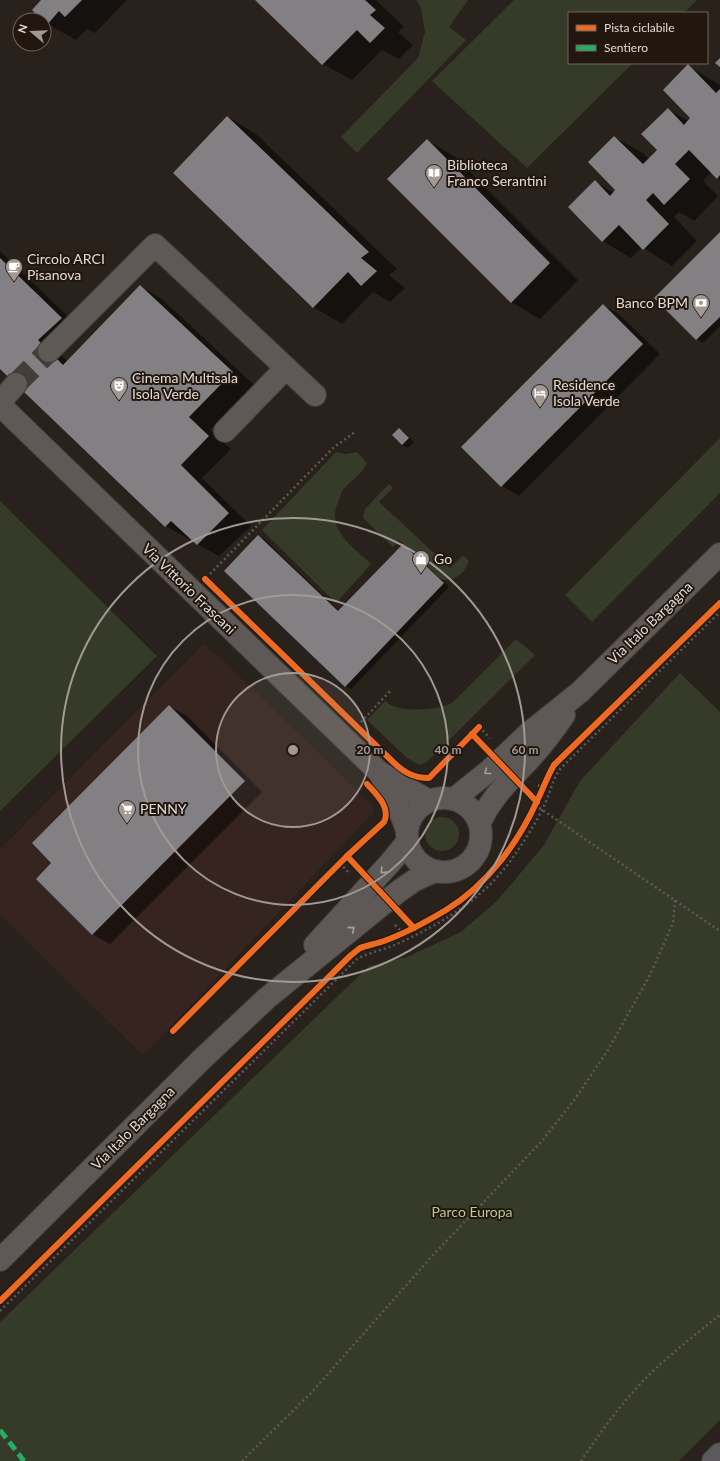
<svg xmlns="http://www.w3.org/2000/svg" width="720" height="1461" font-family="Lato,sans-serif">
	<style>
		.commercial { fill: #35241f }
		.green { fill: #363b29 }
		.shadow { fill: #0007 }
		.building { fill: #828083 }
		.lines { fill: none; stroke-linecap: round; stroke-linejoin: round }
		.minor-tunnel { stroke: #443d38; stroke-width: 22; stroke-dasharray: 22 11; stroke-linecap: butt }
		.minor-casing { stroke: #423c39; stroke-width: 24 }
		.major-casing { stroke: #423c39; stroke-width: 24 }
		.path { stroke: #5e5855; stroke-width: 2.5; stroke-dasharray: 2 3; stroke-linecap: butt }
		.minor { stroke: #5e5956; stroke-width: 22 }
		.major { stroke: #5b595b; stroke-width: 22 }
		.quiet { stroke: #26ab63; stroke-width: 5; stroke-dasharray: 10 5; stroke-linecap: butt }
		.cycleway-casing { stroke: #22170f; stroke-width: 8 }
		.cycleway { stroke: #ed6a23; stroke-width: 6 }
		.oneway { stroke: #a7a09c }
		.ring { fill: none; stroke: #a29994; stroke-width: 2 }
		.labels { text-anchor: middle; stroke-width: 4; stroke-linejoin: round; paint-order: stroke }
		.poi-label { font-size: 14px; fill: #e3dad5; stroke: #22170f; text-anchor: start }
		.street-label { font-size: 14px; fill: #e3dad5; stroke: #22170f }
		.park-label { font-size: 14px; fill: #b5c794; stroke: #22170f }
		.centre { fill: #a29994; stroke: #22170f; stroke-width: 2 }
		.ring-label { font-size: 12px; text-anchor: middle; font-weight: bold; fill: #a29994; stroke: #22170f; stroke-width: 4; stroke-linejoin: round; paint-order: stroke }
	</style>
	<rect width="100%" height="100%" fill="#28211c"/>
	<!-- commercial -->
	<polygon class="commercial" points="203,644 221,658 372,805 374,809 372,815 363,823 143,1056 0,915 0,849"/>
	<!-- green -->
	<g class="green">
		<polygon points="416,0 468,0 449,27 466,40 357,153 341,137 418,58 425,32 421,8"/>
		<polygon points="514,0 697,0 684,13 569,13 569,63 633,63 527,168 432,81"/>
		<polygon points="720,438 720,493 592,622 565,595"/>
		<path d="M336,452L346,454L357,452L367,463C362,475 351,480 343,490C341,493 340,498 338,502C326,530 353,547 371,564L336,603L262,530Z"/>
		<path d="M389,484L393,488L379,502L450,568L463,555L469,561C465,574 452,584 438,578L399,540L393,547L363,518L365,509Z"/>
		<polygon points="0,501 157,656 0,811"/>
		<path d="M516,639L535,655L427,762L420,765L407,758L367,720L385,701C387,703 390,705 393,706C408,712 438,710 452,703Z"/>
		<polygon points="680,673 720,712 720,1420 679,1461 0,1461 0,1322 369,966 407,957 461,932 497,901 544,845 580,781"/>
		<circle cx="442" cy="834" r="17"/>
	</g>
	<!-- shadow -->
	<g class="shadow">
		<polygon points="42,0 127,0 95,33 87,29 76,40 48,24 44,20"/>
		<polygon points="256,0 376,0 404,27 398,32 413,45 399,59 382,50 352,80 323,64"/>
		<polygon points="688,66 720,85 720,180 711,172 703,181 718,196 694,221 679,212 674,217 697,241 672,266 642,247 631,258 603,241 595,182 614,193 617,190 614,137 643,153 649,159 658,150 668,109 688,121 692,118"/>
		<polygon points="228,117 256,134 397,269 389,275 405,288 390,302 373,292 342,324 313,307"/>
		<polygon points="427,140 455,157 578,280 540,319 511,302"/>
		<polygon points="720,234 720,326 703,343 697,339 655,298"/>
		<polygon points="0,251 83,331 59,353 68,362 140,286 162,299 254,385 210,430 231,449 202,478 251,526 219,556 197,544 190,537 188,539 166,526 0,368"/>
		<polygon points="603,305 620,315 660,354 519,496 502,486 463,447"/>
		<polygon points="399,429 404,432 414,442 408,448 402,445"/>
		<polygon points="258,536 264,539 339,611 403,545 409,548 449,587 351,689 345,686"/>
		<polygon points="169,706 187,716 262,792 110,944 92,934 52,863"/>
	</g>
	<!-- building -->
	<g class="building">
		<polygon points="41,0 82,0 65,17 59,11 47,25 44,20 42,20 32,10"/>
		<polygon points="255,0 365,0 376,10 370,15 385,28 370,43 357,30 322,65"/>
		<polygon points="720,58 720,67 715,63"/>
		<polygon points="688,64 716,93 720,89 720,175 717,179 689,150 675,164 690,179 664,205 653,193 646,200 669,224 643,250 619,225 602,242 568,207 595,180 610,196 615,190 588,162 614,136 643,164 657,150 641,134 668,108 684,125 690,118 663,90"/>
		<polygon points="227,116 369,252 361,258 377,271 361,286 348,272 313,308 173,173"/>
		<polygon points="427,139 550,263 511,303 387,179"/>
		<polygon points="720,232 720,317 696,340 654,298"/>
		<polygon points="0,258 62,318 38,340 63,365 140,285 233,372 189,417 209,436 181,465 229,513 197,545 171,521 165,527 0,369"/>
		<polygon points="603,304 643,344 501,487 461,447"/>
		<polygon points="399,428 409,438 402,445 392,435"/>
		<polygon points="258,535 338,611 403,544 444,583 345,687 224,571"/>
		<polygon points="169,705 245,781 92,935 36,879 51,863 32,843"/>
	</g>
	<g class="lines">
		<!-- minor-tunnel -->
		<polyline class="minor-tunnel" points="16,384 49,351"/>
		<defs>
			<g id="minor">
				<polyline points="49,351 155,245 315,395"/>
				<polyline points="0,402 16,384"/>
				<polyline points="0,405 379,772 429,801"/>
				<polyline points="225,431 286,368"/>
				<polyline points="379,772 399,809 407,830"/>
				<circle cx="444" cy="835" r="37"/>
				<polyline points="454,799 490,770 530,732 580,692 720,554"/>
				<path d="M480,822C491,799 504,786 521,768C537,752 551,734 564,715"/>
				<polyline points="315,945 390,863 408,841"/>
				<polyline points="0,1260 201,1060 267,998 399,891 415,880 435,871"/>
			</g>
			<polyline id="major" points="713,1461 720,1454"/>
		</defs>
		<!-- minor casing -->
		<use href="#minor" class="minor-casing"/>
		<!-- major casing -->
		<use href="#major" class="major-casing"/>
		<!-- path -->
		<g class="path">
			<polyline points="210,574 333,448 355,432"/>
			<polyline points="361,722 392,689"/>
			<polyline points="479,727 490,738"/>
			<polyline points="538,785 542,788"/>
			<polyline points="535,805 720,931"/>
			<polyline points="340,863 348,872"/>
			<polyline points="395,925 403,933"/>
			<path d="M0,1311L357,959C370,952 384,950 397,944C443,923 487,897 516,853C526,838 536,823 544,806C550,794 552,779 561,768L720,612"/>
			<polyline points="242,1461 312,1392 433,1255 542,1141 575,1099 608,1050 650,975 673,923 675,900"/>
			<path d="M581,1461C602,1430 625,1398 652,1372C673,1352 697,1333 720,1315"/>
		</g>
		<!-- minor -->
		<use href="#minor" class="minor"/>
		<!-- major -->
		<use href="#major" class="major"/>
		<!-- quiet -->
		<polyline class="quiet" points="0,1430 24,1461"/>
		<defs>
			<g id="cycleway">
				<path d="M205,579L391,760C402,771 412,778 429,778L479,727"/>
				<polyline points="472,734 537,802"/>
				<polyline points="347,856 414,928"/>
				<path d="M173,1031L347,856L384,822C391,807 376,794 367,784"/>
				<path d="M0,1301L350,956C354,953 357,950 360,948C368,945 376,944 384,941C406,933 426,922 446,910C487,885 518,843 537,801C543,789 547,777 554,765L720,603"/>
			</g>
		</defs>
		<!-- cycleway casing -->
		<use href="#cycleway" class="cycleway-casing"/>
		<!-- cycleway -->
		<use href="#cycleway" class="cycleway"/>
	</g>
	<!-- one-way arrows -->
	<defs><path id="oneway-chevron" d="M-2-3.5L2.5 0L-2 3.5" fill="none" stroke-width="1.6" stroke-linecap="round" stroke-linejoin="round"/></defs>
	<g class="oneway">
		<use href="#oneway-chevron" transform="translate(487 772) rotate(141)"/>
		<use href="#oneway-chevron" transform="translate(383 871) rotate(133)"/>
		<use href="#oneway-chevron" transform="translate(352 929) rotate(-40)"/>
	</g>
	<!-- distance rings -->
	<circle cx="293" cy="750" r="77" fill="#a29994" fill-opacity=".12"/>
	<g class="ring">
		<circle cx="293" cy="750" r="77"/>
		<circle cx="293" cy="750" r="155"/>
		<circle cx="293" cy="750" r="232"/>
	</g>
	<!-- icons -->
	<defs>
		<symbol id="library-pin" viewBox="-11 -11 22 30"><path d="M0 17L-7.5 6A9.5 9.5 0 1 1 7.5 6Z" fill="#a29994" stroke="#22170f"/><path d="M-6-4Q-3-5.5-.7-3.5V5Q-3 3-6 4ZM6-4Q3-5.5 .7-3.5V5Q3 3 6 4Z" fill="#fff"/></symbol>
		<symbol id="cafe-pin" viewBox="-11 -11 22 30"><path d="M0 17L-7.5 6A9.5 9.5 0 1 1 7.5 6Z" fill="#a29994" stroke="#22170f"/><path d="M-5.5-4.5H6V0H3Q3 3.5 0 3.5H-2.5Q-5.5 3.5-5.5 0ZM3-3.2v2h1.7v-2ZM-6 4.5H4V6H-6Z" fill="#fff"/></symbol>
		<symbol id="bank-pin" viewBox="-11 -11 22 30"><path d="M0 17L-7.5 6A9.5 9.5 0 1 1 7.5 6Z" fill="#a29994" stroke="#22170f"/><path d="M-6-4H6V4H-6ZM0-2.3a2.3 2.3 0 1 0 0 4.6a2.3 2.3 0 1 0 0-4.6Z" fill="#fff"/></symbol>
		<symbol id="theatre-pin" viewBox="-11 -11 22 30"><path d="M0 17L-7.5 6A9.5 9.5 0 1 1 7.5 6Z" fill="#a29994" stroke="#22170f"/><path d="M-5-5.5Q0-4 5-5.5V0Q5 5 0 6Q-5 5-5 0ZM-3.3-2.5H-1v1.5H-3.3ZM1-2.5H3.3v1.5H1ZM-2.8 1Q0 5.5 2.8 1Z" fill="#fff"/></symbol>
		<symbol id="hotel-pin" viewBox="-11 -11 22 30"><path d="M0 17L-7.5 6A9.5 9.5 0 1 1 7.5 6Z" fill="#a29994" stroke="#22170f"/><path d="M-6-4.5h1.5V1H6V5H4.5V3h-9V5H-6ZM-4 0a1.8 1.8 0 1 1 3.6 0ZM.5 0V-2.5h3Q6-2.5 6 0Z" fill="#fff"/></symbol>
		<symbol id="shop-pin" viewBox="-11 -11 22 30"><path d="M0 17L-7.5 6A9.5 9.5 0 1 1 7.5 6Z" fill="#a29994" stroke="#22170f"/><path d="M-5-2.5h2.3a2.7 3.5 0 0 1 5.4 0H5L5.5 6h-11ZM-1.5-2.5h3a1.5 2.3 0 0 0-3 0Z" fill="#fff"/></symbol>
		<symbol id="supermarket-pin" viewBox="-11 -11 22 30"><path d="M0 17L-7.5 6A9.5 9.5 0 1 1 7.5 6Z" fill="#a29994" stroke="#22170f"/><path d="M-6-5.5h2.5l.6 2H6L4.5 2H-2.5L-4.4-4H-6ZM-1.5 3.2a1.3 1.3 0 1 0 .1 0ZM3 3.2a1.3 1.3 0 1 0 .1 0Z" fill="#fff"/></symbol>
	</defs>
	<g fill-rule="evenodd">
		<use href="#library-pin" x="424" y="163" width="20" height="27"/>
		<use href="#cafe-pin" x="4" y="257" width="20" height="27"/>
		<use href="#bank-pin" x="691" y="293" width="20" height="27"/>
		<use href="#theatre-pin" x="109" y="376" width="20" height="27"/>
		<use href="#hotel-pin" x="530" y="383" width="20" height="27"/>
		<use href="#shop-pin" x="411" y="549" width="20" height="27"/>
		<use href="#supermarket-pin" x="117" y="799" width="20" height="27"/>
	</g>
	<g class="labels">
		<!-- poi labels -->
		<g class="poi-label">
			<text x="447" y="170">Biblioteca<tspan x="447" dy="16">Franco Serantini</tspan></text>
			<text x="27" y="264">Circolo ARCI<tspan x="27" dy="16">Pisanova</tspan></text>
			<text x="688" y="308" text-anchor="end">Banco BPM</text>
			<text x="132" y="383">Cinema Multisala<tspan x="132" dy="16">Isola Verde</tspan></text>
			<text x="553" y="390">Residence<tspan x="553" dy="16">Isola Verde</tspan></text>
			<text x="434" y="564">Go</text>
			<text x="140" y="814">PENNY</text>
		</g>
		<!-- street labels -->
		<g class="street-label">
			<text transform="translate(189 589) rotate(44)" y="5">Via Vittorio Frascani</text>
			<text transform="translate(650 623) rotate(-44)" y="5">Via Italo Bargagna</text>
			<text transform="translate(133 1128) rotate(-45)" y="5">Via Italo Bargagna</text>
		</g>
		<!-- park labels -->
		<g class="park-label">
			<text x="472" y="1217">Parco Europa</text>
		</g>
	</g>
	<circle cx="293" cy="750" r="6" class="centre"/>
	<g class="ring-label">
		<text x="370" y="754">20 m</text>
		<text x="448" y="754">40 m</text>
		<text x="525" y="754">60 m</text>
	</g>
	<!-- legend -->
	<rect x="568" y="12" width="140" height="52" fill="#22170f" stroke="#6f655e"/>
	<rect x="576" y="25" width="20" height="6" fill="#ed6a23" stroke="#6f655e"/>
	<text x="604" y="32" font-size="12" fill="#e3dad5">Pista ciclabile</text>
	<rect x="576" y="45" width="20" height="6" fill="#26ab63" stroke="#6f655e"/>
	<text x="604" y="52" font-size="12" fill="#e3dad5">Sentiero</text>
	<!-- north arrow -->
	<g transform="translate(32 32) rotate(289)"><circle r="19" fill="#22170f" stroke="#6f655e"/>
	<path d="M0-3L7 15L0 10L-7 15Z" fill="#a29994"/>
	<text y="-6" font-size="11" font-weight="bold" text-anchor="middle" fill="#e3dad5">N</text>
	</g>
</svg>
